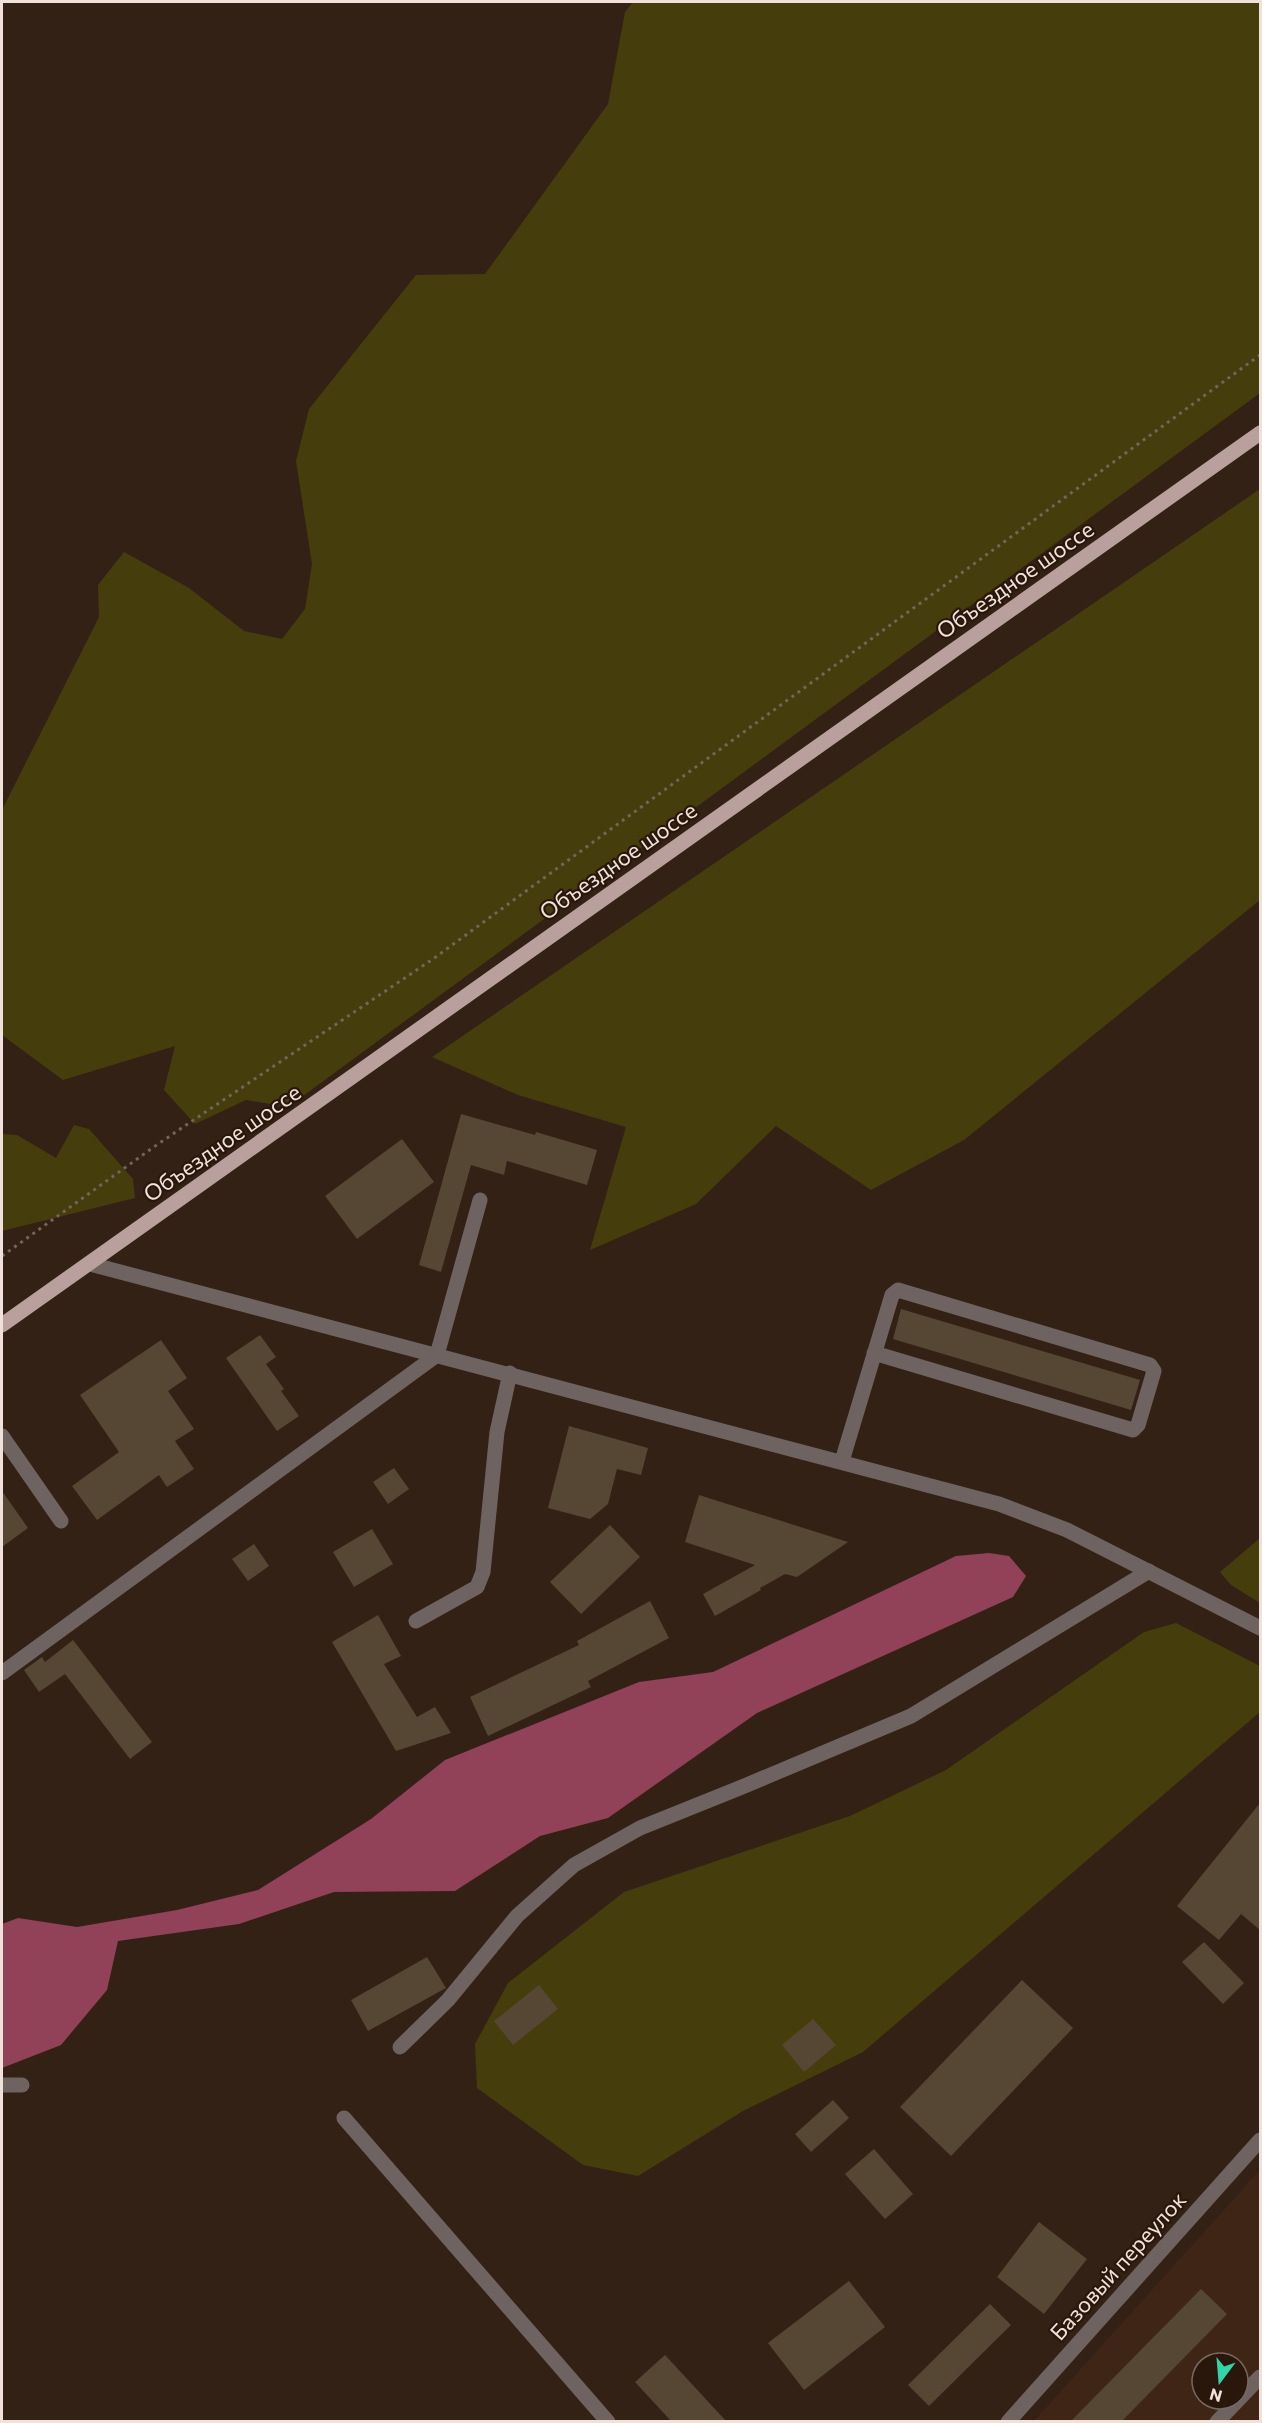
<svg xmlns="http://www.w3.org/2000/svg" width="1262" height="2423" font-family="Commissioner,sans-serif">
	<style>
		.built { fill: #3f2516; fill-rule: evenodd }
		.green { fill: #463d0d }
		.water { fill: #914158 }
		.building { fill: #554733 }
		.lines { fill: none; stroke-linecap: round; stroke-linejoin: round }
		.path { stroke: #75645a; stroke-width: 3; stroke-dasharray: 3 4.5; stroke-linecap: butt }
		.minor { stroke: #6f6361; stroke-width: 15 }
		.major { stroke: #b9a09c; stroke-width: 15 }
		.labels { text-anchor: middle; stroke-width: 4.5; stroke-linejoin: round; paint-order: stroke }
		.street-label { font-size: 22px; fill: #f0e2db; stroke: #2a170c }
	</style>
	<rect width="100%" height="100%" fill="#342115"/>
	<!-- built -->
	<path class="built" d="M1260,2170V2421L1034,2422V2421ZM1202,2363H1238V2399H1202Z"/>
	<!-- green -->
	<g class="green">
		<polygon points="633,2 1260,2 1260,393 288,1107 246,1100 195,1124 164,1090 175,1046 63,1080 2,1035 2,810 99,617 98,585 124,552 189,588 244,631 282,639 305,609 312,564 296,461 309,409 416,275 485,274 608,104 625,12"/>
		<polygon points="1260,489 1260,900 964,1140 871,1190 776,1126 696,1204 590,1250 626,1127 518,1095 432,1057"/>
		<polygon points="74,1125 89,1129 133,1179 135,1198 2,1231 2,1134 17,1135 56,1158"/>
		<polygon points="1260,1538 1260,1603 1231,1585 1220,1572"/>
		<polygon points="1176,1623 1260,1666 1260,1712 863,2052 743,2111 638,2176 583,2165 477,2088 475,2044 508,1983 624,1892 850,1816 946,1770 1144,1632"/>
	</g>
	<!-- water -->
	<polygon class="water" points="989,1553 1009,1556 1026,1576 1013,1597 757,1713 608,1818 540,1836 455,1891 334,1892 239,1924 118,1941 107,1990 61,2045 2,2068 2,1924 18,1918 77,1927 177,1910 258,1890 371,1819 445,1760 639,1682 713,1672 956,1556"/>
	<!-- building -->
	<g class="building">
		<polygon points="461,1114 535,1135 536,1132 597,1150 587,1185 507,1161 504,1175 471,1165 441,1272 419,1265"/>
		<polygon points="402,1139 434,1182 357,1239 325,1196"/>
		<polygon points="901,1309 1140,1380 1131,1410 893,1339"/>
		<polygon points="260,1335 276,1357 266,1364 284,1389 281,1391 299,1416 277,1431 226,1358"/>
		<polygon points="161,1340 187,1378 168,1391 194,1429 175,1441 194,1469 167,1487 159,1475 97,1520 72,1486 119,1452 80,1395"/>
		<polygon points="569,1426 648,1448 641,1475 617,1469 608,1504 590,1519 548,1508"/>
		<polygon points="394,1468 409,1489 388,1504 373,1482"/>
		<polygon points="2,1491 28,1528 2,1547"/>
		<polygon points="699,1495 848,1542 797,1577 785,1574 760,1588 761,1590 715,1616 703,1594 755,1565 685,1542"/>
		<polygon points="610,1525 640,1557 581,1614 550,1582"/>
		<polygon points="372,1529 393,1564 354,1587 333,1552"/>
		<polygon points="254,1544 269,1566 248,1581 232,1559"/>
		<polygon points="650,1601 669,1638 588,1681 591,1687 488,1736 470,1697 579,1645 577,1641"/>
		<polygon points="378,1615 401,1656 384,1664 417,1717 435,1707 451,1733 396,1751 332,1642"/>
		<polygon points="73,1640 152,1742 130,1759 65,1674 39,1692 24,1670 42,1657 45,1662"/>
		<polygon points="1260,1803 1260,1930 1241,1914 1219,1940 1177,1906"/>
		<polygon points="1204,1942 1244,1983 1223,2004 1182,1962"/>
		<polygon points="427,1957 446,1988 368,2031 351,2000"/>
		<polygon points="1022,1980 1073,2028 951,2156 900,2107"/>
		<polygon points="539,1985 558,2009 513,2045 494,2021"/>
		<polygon points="813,2019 836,2045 804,2072 782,2045"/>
		<polygon points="833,2100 849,2118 811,2152 795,2134"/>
		<polygon points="874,2149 913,2194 885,2219 845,2174"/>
		<polygon points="1039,2222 1087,2259 1044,2314 997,2277"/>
		<polygon points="849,2281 885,2327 804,2390 768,2343"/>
		<polygon points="1201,2289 1227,2314 1122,2421 1071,2421"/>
		<polygon points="990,2304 1011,2325 929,2406 908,2385"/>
		<polygon points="665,2355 726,2421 671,2421 635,2382"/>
	</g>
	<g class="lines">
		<!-- path -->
		<polyline class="path" points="2,1256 158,1144 433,959 1260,355"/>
		<!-- minor -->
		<g class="minor">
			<polyline points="90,1264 999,1504 1067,1530 1260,1628"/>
			<polyline points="2,1436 61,1521"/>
			<polyline points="842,1461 892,1295 898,1290 1150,1365 1154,1371 1138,1425 1133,1430 874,1353"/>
			<polyline points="416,1621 477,1587 483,1572 497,1432 510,1373"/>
			<polyline points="2,1673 437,1355 480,1200"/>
			<polyline points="400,2047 448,2000 517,1916 574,1865 640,1828 742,1787 911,1716 1149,1571"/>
			<polyline points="2,2085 22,2085"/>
			<polyline points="344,2118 608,2422"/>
			<polyline points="1008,2422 1260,2140"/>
			<polyline points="1217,2422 1260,2377"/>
		</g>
		<!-- major -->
		<polyline class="major" points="2,1325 1260,433"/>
	</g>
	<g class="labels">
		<!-- street labels -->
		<g class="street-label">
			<text transform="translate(1015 580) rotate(-35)" y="8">Объездное шоссе</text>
			<text transform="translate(618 861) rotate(-35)" y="8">Объездное шоссе</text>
			<text transform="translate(222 1143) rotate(-35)" y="8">Объездное шоссе</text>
			<text transform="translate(1118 2266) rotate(-48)" y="8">Базовый переулок</text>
		</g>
	</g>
	<!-- border -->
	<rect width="1262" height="2423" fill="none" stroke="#f0e2db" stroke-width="6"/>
	<!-- north arrow -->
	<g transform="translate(1220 2381) rotate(196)"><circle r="28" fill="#2a170c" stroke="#79685f" stroke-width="1.5"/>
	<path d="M0-4.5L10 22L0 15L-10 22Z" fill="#34d4a8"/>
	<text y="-9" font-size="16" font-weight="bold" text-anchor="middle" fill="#f0e2db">N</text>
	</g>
</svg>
